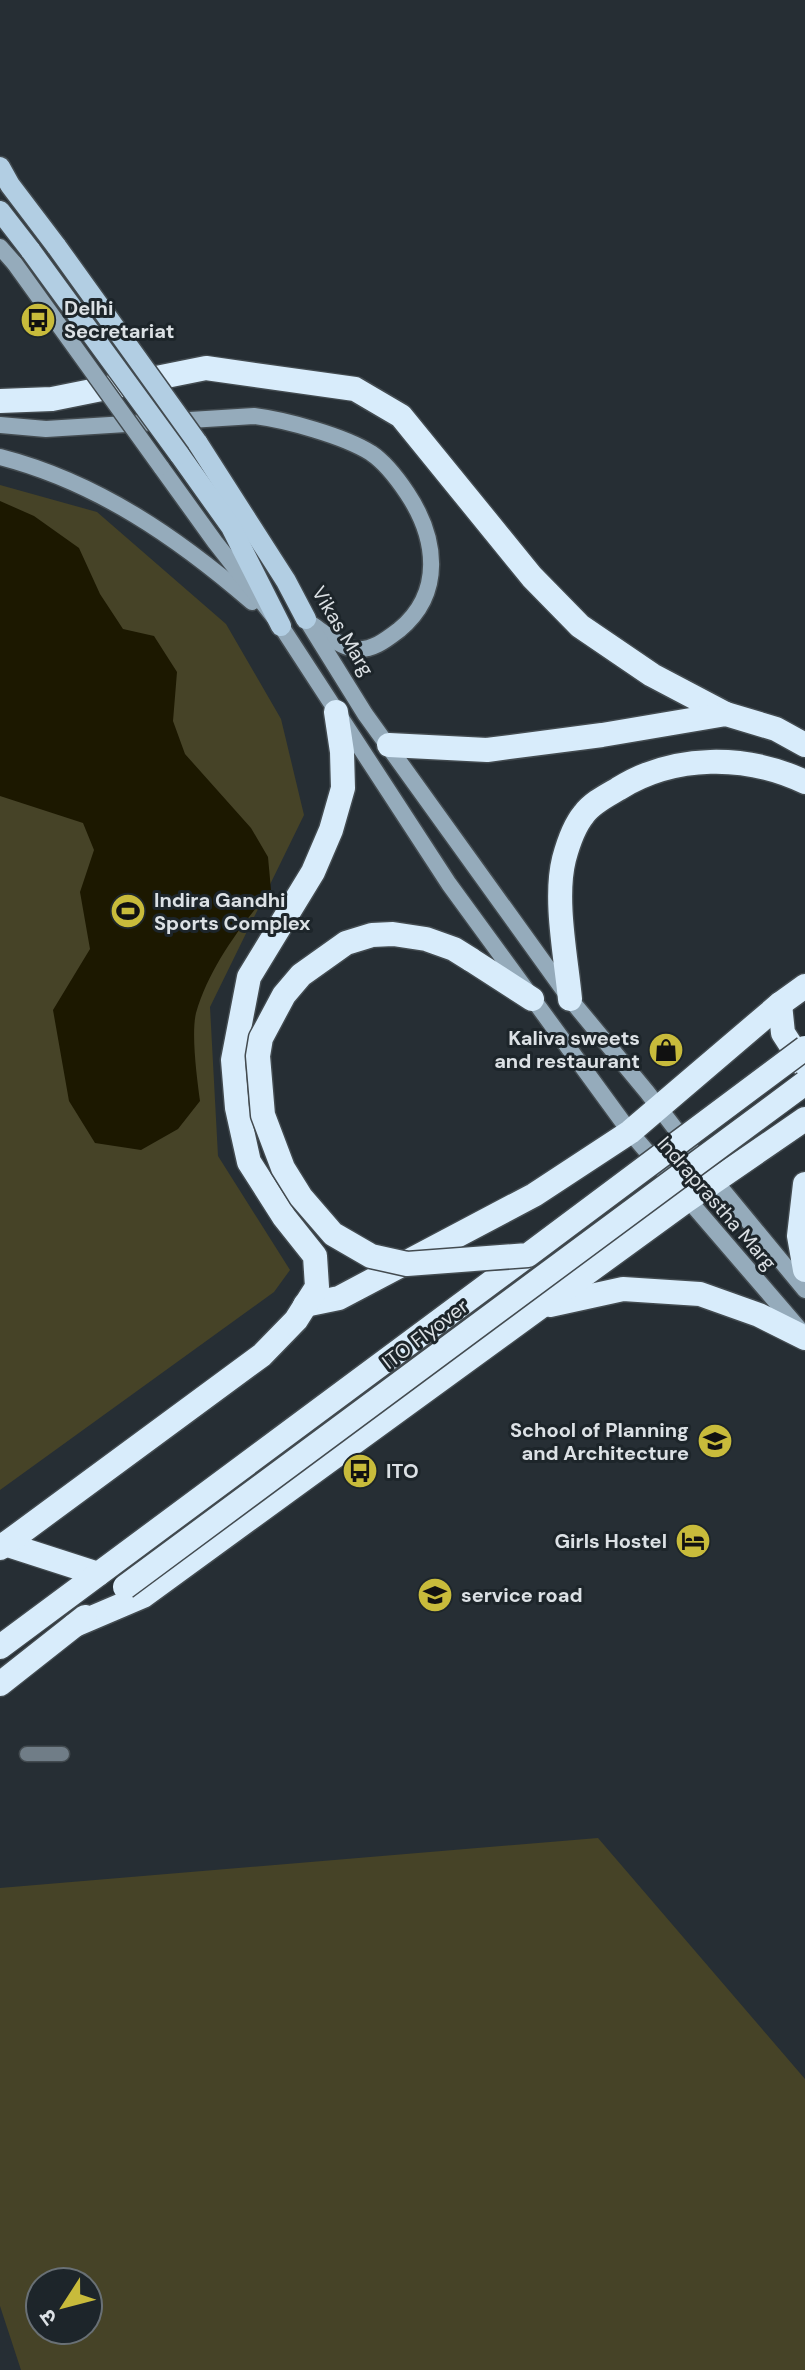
<svg xmlns="http://www.w3.org/2000/svg" width="805" height="2370" font-family="'DM Sans','Noto Sans Devanagari',sans-serif">
	<style>
		.green { fill: #464327; fill-rule: evenodd }
		.water { fill: #1c1800 }
		.lines { fill: none; stroke-linecap: round; stroke-linejoin: round }
		.street-casing { stroke: #434b50; stroke-width: 17 }
		.secondary-casing { stroke: #434b50; stroke-width: 19 }
		.primary-casing { stroke: #434b50; stroke-width: 23 }
		.highway-casing { stroke: #434b50; stroke-width: 27 }
		.street { stroke: #707d87; stroke-width: 14 }
		.secondary { stroke: #95abbb; stroke-width: 16 }
		.primary { stroke: #b2cee3; stroke-width: 20 }
		.highway { stroke: #d8ecfb; stroke-width: 24 }
		.secondary-bridge-casing { stroke: #434b50; stroke-width: 19; stroke-linecap: butt }
		.primary-bridge-casing { stroke: #434b50; stroke-width: 23; stroke-linecap: butt }
		.highway-bridge-casing { stroke: #434b50; stroke-width: 27; stroke-linecap: butt }
		.secondary-bridge { stroke: #95abbb; stroke-width: 16 }
		.primary-bridge { stroke: #b2cee3; stroke-width: 20 }
		.highway-bridge { stroke: #d8ecfb; stroke-width: 24 }
		.labels { text-anchor: middle; stroke-width: 6; stroke-linejoin: round; paint-order: stroke }
		.poi-label { font-size: 20px; font-weight: bold; fill: #dce1e5; stroke: #1d252a; text-anchor: start }
		.street-label { font-size: 20px; fill: #dce1e5; stroke: #1d252a }
	</style>
	<rect width="100%" height="100%" fill="#262e34"/>
	<!-- green -->
	<g class="green">
		<polygon points="0,485 97,512 226,624 281,719 304,815 210,1007 218,1156 290,1270 274,1292 0,1490"/>
		<path d="M598,1838L805,2079V2370H21L0,2306V1888ZM88,2282V2330H40V2282Z"/>
	</g>
	<!-- water -->
	<path class="water" d="M0,501L34,516L79,548L100,594L123,629L154,636L177,672L173,721L185,754L251,828L268,857L271,890C241,925 209,968 196,1013C191,1034 197,1079 200,1101L178,1129L141,1150L95,1143L69,1101L53,1010L90,949L80,892L94,850L83,823L0,796Z"/>
	<g class="lines">
		<defs>
			<polyline id="street" points="27,1754 62,1754"/>
			<g id="secondary">
				<polyline points="0,247 15,264"/>
				<path d="M0,425L46,429L254,416C286,420 344,436 371,453C386,463 397,478 407,493C437,538 444,593 399,630C386,640 372,651 355,649C339,647 326,634 313,625"/>
				<path d="M0,457C97,482 178,538 252,602"/>
				<polyline points="161,467 215,542 281,626 449,884 630,1132 802,1332"/>
				<polyline points="306,619 365,714 570,999 647,1092 716,1182 805,1290"/>
			</g>
			<g id="primary">
				<polyline points="0,167 10,185 57,247"/>
				<polyline points="0,211 31,251"/>
				<polyline points="197,442 286,581 306,619"/>
				<polyline points="179,454 231,527 281,626"/>
			</g>
			<g id="highway">
				<polyline points="0,401 52,399 206,368 355,389 401,416 532,577 580,626 652,675 726,714"/>
				<polyline points="389,745 487,750 602,735 726,714 776,729 805,745"/>
				<polyline points="470,959 532,999"/>
				<path d="M570,999C566,957 554,899 564,859C568,844 574,826 584,814C592,803 606,796 618,789C674,754 746,754 805,782"/>
				<polyline points="780,1004 783,1033 805,1067"/>
				<polyline points="805,1184 799,1236 805,1270"/>
				<polyline points="305,1305 339,1298 534,1195 630,1132 780,1004 805,986"/>
				<polyline points="550,1305 623,1289 700,1294 759,1315 805,1338"/>
				<polyline points="5,1544 98,1574"/>
				<polyline points="0,1548 262,1355 296,1320 317,1287 315,1256 284,1217 249,1162 237,1108 233,1060 249,977 313,872 331,830 343,788 342,752 336,712"/>
				<polyline points="75,1625 143,1596 687,1200 805,1119"/>
				<polyline points="0,1647 528,1255"/>
				<polyline points="0,1684 85,1617"/>
			</g>
		</defs>
		<!-- street casing -->
		<use href="#street" class="street-casing"/>
		<!-- secondary casing -->
		<use href="#secondary" class="secondary-casing"/>
		<!-- primary casing -->
		<use href="#primary" class="primary-casing"/>
		<!-- highway casing -->
		<use href="#highway" class="highway-casing"/>
		<!-- street -->
		<use href="#street" class="street"/>
		<!-- secondary -->
		<use href="#secondary" class="secondary"/>
		<!-- primary -->
		<use href="#primary" class="primary"/>
		<!-- highway -->
		<use href="#highway" class="highway"/>
		<defs>
			<polyline id="secondary-bridge" points="15,264 161,467"/>
			<g id="primary-bridge">
				<polyline points="57,247 197,442"/>
				<polyline points="31,251 179,454"/>
			</g>
			<g id="highway-bridge">
				<polyline points="470,959 454,949 426,939 393,934 372,935 346,943 301,975 284,995 261,1038 258,1056 263,1115 283,1168 301,1197 333,1234 371,1256 407,1264 528,1255 805,1048"/>
				<polyline points="125,1587 805,1083"/>
			</g>
		</defs>
		<!-- secondary-bridge casing -->
		<use href="#secondary-bridge" class="secondary-bridge-casing"/>
		<!-- primary-bridge casing -->
		<use href="#primary-bridge" class="primary-bridge-casing"/>
		<!-- highway-bridge casing -->
		<use href="#highway-bridge" class="highway-bridge-casing"/>
		<!-- secondary-bridge -->
		<use href="#secondary-bridge" class="secondary-bridge"/>
		<!-- primary-bridge -->
		<use href="#primary-bridge" class="primary-bridge"/>
		<!-- highway-bridge -->
		<use href="#highway-bridge" class="highway-bridge"/>
	</g>
	<!-- icons -->
	<defs>
		<symbol id="bus-disc" viewBox="-11 -11 22 22"><circle r="9.5" fill="#c8bb3b" stroke="#1d252a"/><path d="M-5-6H5V4H4V6H2V4H-2V6H-4V4H-5ZM-3.5-4V0h7V-4ZM-3.5 1.2v1.5H-2V1.2ZM2 1.2v1.5H3.5V1.2Z" fill="#111"/></symbol>
		<symbol id="stadium-disc" viewBox="-11 -11 22 22"><circle r="9.5" fill="#c8bb3b" stroke="#1d252a"/><path d="M0-5a6.5 5 0 1 0 0 10a6.5 5 0 1 0 0-10ZM-3.5-1.8h7v3.6h-7Z" fill="#111"/></symbol>
		<symbol id="shop-disc" viewBox="-11 -11 22 22"><circle r="9.5" fill="#c8bb3b" stroke="#1d252a"/><path d="M-5-2.5h2.3a2.7 3.5 0 0 1 5.4 0H5L5.5 6h-11ZM-1.5-2.5h3a1.5 2.3 0 0 0-3 0Z" fill="#111"/></symbol>
		<symbol id="university-disc" viewBox="-11 -11 22 22"><circle r="9.5" fill="#c8bb3b" stroke="#1d252a"/><path d="M0-5L7-2L0 1L-7-2ZM-4 1L0 2.5L4 1V4Q0 6-4 4Z" fill="#111"/></symbol>
		<symbol id="hotel-disc" viewBox="-11 -11 22 22"><circle r="9.5" fill="#c8bb3b" stroke="#1d252a"/><path d="M-6-4.5h1.5V1H6V5H4.5V3h-9V5H-6ZM-4 0a1.8 1.8 0 1 1 3.6 0ZM.5 0V-2.5h3Q6-2.5 6 0Z" fill="#111"/></symbol>
	</defs>
	<g fill-rule="evenodd">
		<use href="#bus-disc" x="18" y="300" width="40" height="40"/>
		<use href="#stadium-disc" x="108" y="891" width="40" height="40"/>
		<use href="#shop-disc" x="646" y="1030" width="40" height="40"/>
		<use href="#university-disc" x="695" y="1421" width="40" height="40"/>
		<use href="#bus-disc" x="340" y="1451" width="40" height="40"/>
		<use href="#hotel-disc" x="673" y="1521" width="40" height="40"/>
		<use href="#university-disc" x="415" y="1575" width="40" height="40"/>
	</g>
	<g class="labels">
		<!-- poi labels -->
		<g class="poi-label">
			<text x="64" y="315">Delhi<tspan x="64" dy="23">Secretariat</tspan></text>
			<text x="154" y="907">Indira Gandhi<tspan x="154" dy="23">Sports Complex</tspan></text>
			<text x="640" y="1045" text-anchor="end">Kaliva sweets<tspan x="640" dy="23">and restaurant</tspan></text>
			<text x="689" y="1437" text-anchor="end">School of Planning<tspan x="689" dy="23">and Architecture</tspan></text>
			<text x="386" y="1478">ITO</text>
			<text x="667" y="1548" text-anchor="end">Girls Hostel</text>
			<text x="461" y="1602">service road</text>
		</g>
		<!-- street labels -->
		<g class="street-label">
			<text transform="translate(343 631) rotate(59)" y="7">Vikas Marg</text>
			<text transform="translate(717 1203) rotate(49)" y="7">Indraprastha Marg</text>
			<text transform="translate(425 1334) rotate(-37)" y="7">ITO Flyover</text>
		</g>
	</g>
	<!-- north arrow -->
	<g transform="translate(64 2306) rotate(234)"><circle r="38" fill="#1d252a" stroke="#697075" stroke-width="2"/>
	<path d="M0-6L14 30L0 20L-14 30Z" fill="#c8bb3b"/>
	<text y="-12" font-size="22" font-weight="bold" text-anchor="middle" fill="#dce1e5">उ</text>
	</g>
</svg>
